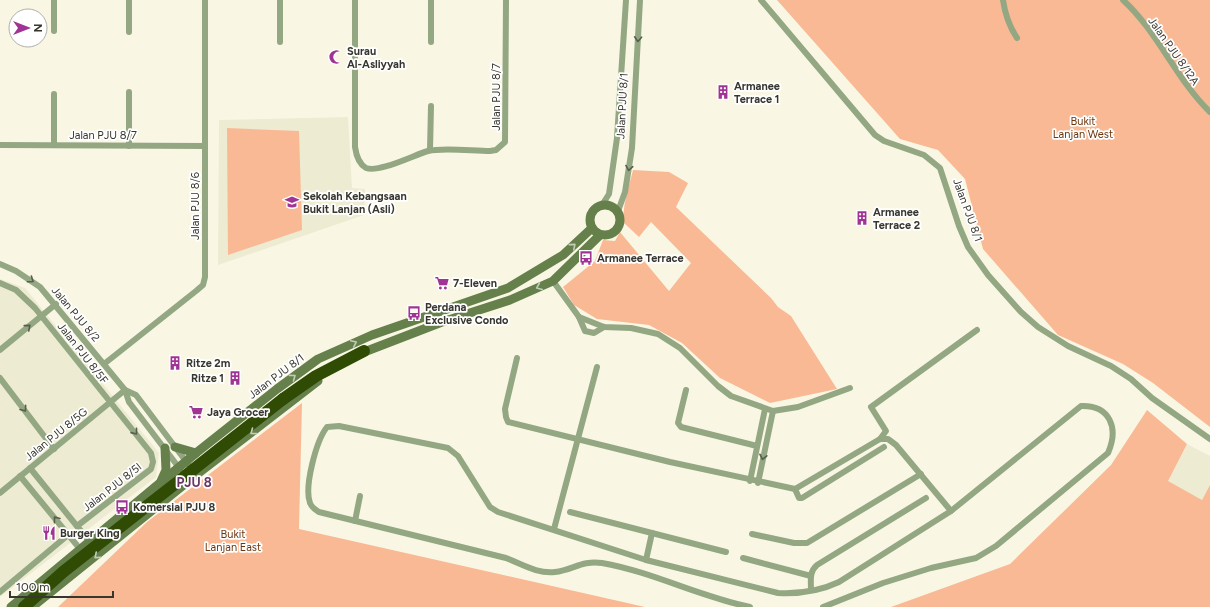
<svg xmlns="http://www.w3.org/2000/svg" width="1210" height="607" font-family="Figtree,sans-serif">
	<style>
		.built { fill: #edebd1 }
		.green { fill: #f9b994 }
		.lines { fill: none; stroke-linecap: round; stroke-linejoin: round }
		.street { stroke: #94a783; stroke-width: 6 }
		.secondary { stroke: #66804b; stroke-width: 9 }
		.highway { stroke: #2f4b04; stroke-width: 12 }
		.highway-bridge { stroke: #2f4b04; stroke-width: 12 }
		.oneway { stroke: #585e4c }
		.oneway2 { stroke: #c2ccb7 }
		.labels { text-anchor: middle; stroke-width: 3.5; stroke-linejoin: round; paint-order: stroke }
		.poi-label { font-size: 11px; font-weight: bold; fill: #37362f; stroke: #fff; text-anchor: start }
		.street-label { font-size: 11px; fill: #37362f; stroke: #fff }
		.park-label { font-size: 11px; fill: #6c360f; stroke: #fff }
		.quarter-label { font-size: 13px; font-weight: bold; fill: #6b3665; stroke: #fff }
	</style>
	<rect width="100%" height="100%" fill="#f9f7e4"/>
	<!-- built -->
	<g class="built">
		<polygon points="348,117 352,188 365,189 364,215 218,265 219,120"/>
		<polygon points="0,279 25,288 159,453 156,477 0,597"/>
		<polygon points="1187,444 1210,456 1210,485 1202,500 1167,481"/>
	</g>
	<!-- green -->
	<g class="green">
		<polygon points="777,0 1210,0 1210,427 1153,383 1123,364 1058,335 983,249 965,179 938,150 900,139"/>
		<polygon points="227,128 299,131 302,230 228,255"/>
		<path d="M633,170L669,172L688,183L676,207L771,298L778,307L791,316L837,389L770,403L720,378L682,343L649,325L597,319L574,305L563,287L595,261L603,240L615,241L620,232L669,291L691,263L651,222L639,237L624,223C622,205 629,187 633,170Z"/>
		<polygon points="302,403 299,529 645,607 58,607 147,522"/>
		<polygon points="1147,410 1187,444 1168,481 1202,500 1210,485 1210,607 891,607 1010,564 1111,465"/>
	</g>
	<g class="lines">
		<!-- street -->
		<g class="street">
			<polyline points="129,0 129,32"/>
			<path d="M355,0V147C356,154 359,164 366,168C379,173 414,155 428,151C443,147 473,151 490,151L496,150L505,142L506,0"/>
			<polyline points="761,0 875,135 884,141 924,155 940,168 959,226 968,247 988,275 1021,312 1038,327 1068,346 1111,366 1131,379 1152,398 1210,439"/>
			<path d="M1003,0C1005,14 1009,26 1017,38"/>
			<path d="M1123,0C1158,32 1176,79 1210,112"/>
			<polyline points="54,31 54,0"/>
			<polyline points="280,42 280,0"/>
			<polyline points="431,42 431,0"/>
			<polyline points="129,92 129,146"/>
			<polyline points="0,145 205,146"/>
			<polyline points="54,145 54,94"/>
			<polyline points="430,150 431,106"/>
			<polyline points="602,205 609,194 617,138 626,0"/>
			<polyline points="618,211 625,192 632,148 640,0"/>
			<polyline points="0,264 16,271 40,287 125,390 129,402 180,469"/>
			<polyline points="553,281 579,317 585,331 594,333 604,327"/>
			<polyline points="0,283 16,290 35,308 151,453 153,462 151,469 77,526"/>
			<polyline points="579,317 604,327 631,328 658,334 680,348 718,386 731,396 773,411 798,407 850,388"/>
			<polyline points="0,350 56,304"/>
			<polyline points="517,358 505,409 506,417 508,422 670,462 795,489 880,439 888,439 896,445 951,511"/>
			<polyline points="104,364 196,291 203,285 205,277 205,0"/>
			<polyline points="0,378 54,449"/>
			<polyline points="125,390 136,395 188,464"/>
			<polyline points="686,390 678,423 681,427 757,446"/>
			<polyline points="880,439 886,431 871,407 977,330"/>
			<polyline points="30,468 89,541"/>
			<polyline points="20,476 80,549"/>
			<polyline points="750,481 765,409"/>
			<polyline points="758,483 773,411"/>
			<polyline points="795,489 799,498 802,498 884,447"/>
			<polyline points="0,493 125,390"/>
			<polyline points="570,512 726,552"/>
			<polyline points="355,521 360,496"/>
			<polyline points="554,529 597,367"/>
			<polyline points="752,534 794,543 807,543 921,474"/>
			<polyline points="743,558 811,576"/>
			<polyline points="646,560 652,533"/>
			<path d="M811,590C811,580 809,572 817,565L926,498"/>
			<polyline points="0,592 68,535"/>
			<path d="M750,607C700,597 653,572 602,563C582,560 573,570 555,572C537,574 522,564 506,558L319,512C316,510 312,508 310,503C304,487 316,441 327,427L339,426L448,448L458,456L490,507L498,512L646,560L778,593C798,594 820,591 839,582L951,511L1081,406C1110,405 1119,428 1108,453L996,546L976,558L931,568L883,583L823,607"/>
		</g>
		<!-- secondary -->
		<g class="secondary">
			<circle cx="605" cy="220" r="15"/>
			<polyline points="359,354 442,322 510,300 553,281 600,235"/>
			<polyline points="175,447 196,453"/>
			<polyline points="161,481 166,470 165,448"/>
			<polyline points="11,607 196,453 277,389 318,359 372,335 508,288 563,255 592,228"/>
			<polyline points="32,607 196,475 318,381"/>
		</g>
		<!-- highway -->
		<polyline class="highway" points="283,399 316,376 364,351"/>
		<!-- highway-bridge -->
		<polyline class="highway-bridge" points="24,607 63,572 283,399"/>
	</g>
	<!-- one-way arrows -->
	<defs><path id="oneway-chevron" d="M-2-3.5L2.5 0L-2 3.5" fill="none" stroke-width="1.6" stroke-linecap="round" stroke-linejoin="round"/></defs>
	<g class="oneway">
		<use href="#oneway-chevron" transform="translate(638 39) rotate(93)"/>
		<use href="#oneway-chevron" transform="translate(629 168) rotate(99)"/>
		<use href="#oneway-chevron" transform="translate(31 280) rotate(35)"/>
		<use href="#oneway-chevron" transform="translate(28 327) rotate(-40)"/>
		<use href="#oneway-chevron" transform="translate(24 409) rotate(53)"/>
		<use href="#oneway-chevron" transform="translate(135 432) rotate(51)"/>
		<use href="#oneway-chevron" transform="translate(763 457) rotate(102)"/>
		<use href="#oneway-chevron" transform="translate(56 519) rotate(-128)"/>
	</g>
	<g class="oneway2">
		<use href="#oneway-chevron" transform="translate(573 246) rotate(-41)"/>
		<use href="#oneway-chevron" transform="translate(539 287) rotate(157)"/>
		<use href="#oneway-chevron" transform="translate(354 343) rotate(-25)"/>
		<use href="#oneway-chevron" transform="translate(293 377) rotate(-36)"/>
		<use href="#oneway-chevron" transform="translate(253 432) rotate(143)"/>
		<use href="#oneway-chevron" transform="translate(97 556) rotate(140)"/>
	</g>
	<!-- icons -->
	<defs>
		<symbol id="mosque-bare" viewBox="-9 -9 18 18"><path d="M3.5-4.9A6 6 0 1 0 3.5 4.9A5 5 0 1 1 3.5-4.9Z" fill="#9f3495" stroke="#fff" stroke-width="2.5" paint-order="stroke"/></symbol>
		<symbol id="building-bare" viewBox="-9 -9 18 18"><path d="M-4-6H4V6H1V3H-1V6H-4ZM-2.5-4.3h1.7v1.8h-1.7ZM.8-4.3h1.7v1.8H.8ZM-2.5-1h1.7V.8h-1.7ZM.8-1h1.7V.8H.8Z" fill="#9f3495" stroke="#fff" stroke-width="2.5" paint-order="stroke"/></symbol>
		<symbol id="school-bare" viewBox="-9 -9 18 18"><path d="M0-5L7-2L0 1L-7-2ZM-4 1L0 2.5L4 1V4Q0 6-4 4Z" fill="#9f3495" stroke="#fff" stroke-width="2.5" paint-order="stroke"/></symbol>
		<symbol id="bus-bare" viewBox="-9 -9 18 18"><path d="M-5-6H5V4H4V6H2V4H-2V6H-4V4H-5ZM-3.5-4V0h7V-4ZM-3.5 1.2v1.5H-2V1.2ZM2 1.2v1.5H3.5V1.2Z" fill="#9f3495" stroke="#fff" stroke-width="2.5" paint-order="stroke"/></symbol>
		<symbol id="supermarket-bare" viewBox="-9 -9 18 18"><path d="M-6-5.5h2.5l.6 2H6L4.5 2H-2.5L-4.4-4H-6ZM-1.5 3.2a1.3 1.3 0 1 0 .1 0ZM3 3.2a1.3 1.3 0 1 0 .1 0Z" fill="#9f3495" stroke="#fff" stroke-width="2.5" paint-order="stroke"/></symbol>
		<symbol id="restaurant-bare" viewBox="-9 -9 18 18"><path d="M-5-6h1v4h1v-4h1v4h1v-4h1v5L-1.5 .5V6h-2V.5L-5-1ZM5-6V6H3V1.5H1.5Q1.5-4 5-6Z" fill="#9f3495" stroke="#fff" stroke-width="2.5" paint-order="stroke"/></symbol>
	</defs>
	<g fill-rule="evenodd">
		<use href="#mosque-bare" x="326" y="47" width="20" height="20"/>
		<use href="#building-bare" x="713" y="82" width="20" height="20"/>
		<use href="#school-bare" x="282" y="192" width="20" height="20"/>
		<use href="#building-bare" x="852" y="208" width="20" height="20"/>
		<use href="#bus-bare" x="576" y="248" width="20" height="20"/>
		<use href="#supermarket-bare" x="432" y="273" width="20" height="20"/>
		<use href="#bus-bare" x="404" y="303" width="20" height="20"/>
		<use href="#building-bare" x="165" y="353" width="20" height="20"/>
		<use href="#building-bare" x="225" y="368" width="20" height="20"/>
		<use href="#supermarket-bare" x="186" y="402" width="20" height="20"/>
		<use href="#bus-bare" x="112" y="497" width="20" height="20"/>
		<use href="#restaurant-bare" x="39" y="523" width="20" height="20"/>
	</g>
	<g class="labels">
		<!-- poi labels -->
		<g class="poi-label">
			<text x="347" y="55">Surau<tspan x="347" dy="13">Al-Asliyyah</tspan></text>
			<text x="734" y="90">Armanee<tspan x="734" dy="13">Terrace 1</tspan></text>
			<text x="303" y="200">Sekolah Kebangsaan<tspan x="303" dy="13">Bukit Lanjan (Asli)</tspan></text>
			<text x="873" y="216">Armanee<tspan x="873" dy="13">Terrace 2</tspan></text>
			<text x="597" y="262">Armanee Terrace</text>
			<text x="453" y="287">7-Eleven</text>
			<text x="425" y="311">Perdana<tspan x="425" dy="13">Exclusive Condo</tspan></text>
			<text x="186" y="367">Ritze 2m</text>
			<text x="224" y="382" text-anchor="end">Ritze 1</text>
			<text x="207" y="416">Jaya Grocer</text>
			<text x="133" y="511">Komersial PJU 8</text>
			<text x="60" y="537">Burger King</text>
		</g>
		<!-- street labels -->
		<g class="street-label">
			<text transform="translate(1174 51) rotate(55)" y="4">Jalan PJU 8/12A</text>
			<text transform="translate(496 97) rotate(-90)" y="4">Jalan PJU 8/7</text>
			<text transform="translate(622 106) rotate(-87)" y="4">Jalan PJU 8/1</text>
			<text x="103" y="139">Jalan PJU 8/7</text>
			<text transform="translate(195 206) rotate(-90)" y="4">Jalan PJU 8/6</text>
			<text transform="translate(968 210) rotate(70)" y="4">Jalan PJU 8/1</text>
			<text transform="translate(76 314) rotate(50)" y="4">Jalan PJU 8/2</text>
			<text transform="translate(83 353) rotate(52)" y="4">Jalan PJU 8/5F</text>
			<text transform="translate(276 376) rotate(-37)" y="4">Jalan PJU 8/1</text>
			<text transform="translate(56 434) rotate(-39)" y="4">Jalan PJU 8/5G</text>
			<text transform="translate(112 487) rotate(-38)" y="4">Jalan PJU 8/5I</text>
		</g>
		<!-- park labels -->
		<g class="park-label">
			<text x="1083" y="125">Bukit<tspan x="1083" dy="13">Lanjan West</tspan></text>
			<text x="233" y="538">Bukit<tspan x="233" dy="13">Lanjan East</tspan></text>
		</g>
		<!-- quarter labels -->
		<g class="quarter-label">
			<text x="194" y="487">PJU 8</text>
		</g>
	</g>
	<!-- north arrow -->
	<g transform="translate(28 28) rotate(90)"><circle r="19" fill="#ffffff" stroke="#afafac"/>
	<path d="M0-3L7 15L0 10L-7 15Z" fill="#9f3495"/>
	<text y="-6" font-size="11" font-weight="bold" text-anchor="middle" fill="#37362f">N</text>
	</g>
	<!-- scale -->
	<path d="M10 591v6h103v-6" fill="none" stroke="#37362f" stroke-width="2"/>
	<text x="16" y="591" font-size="12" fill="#37362f" stroke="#ffffff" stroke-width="3" paint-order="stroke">100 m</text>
</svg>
